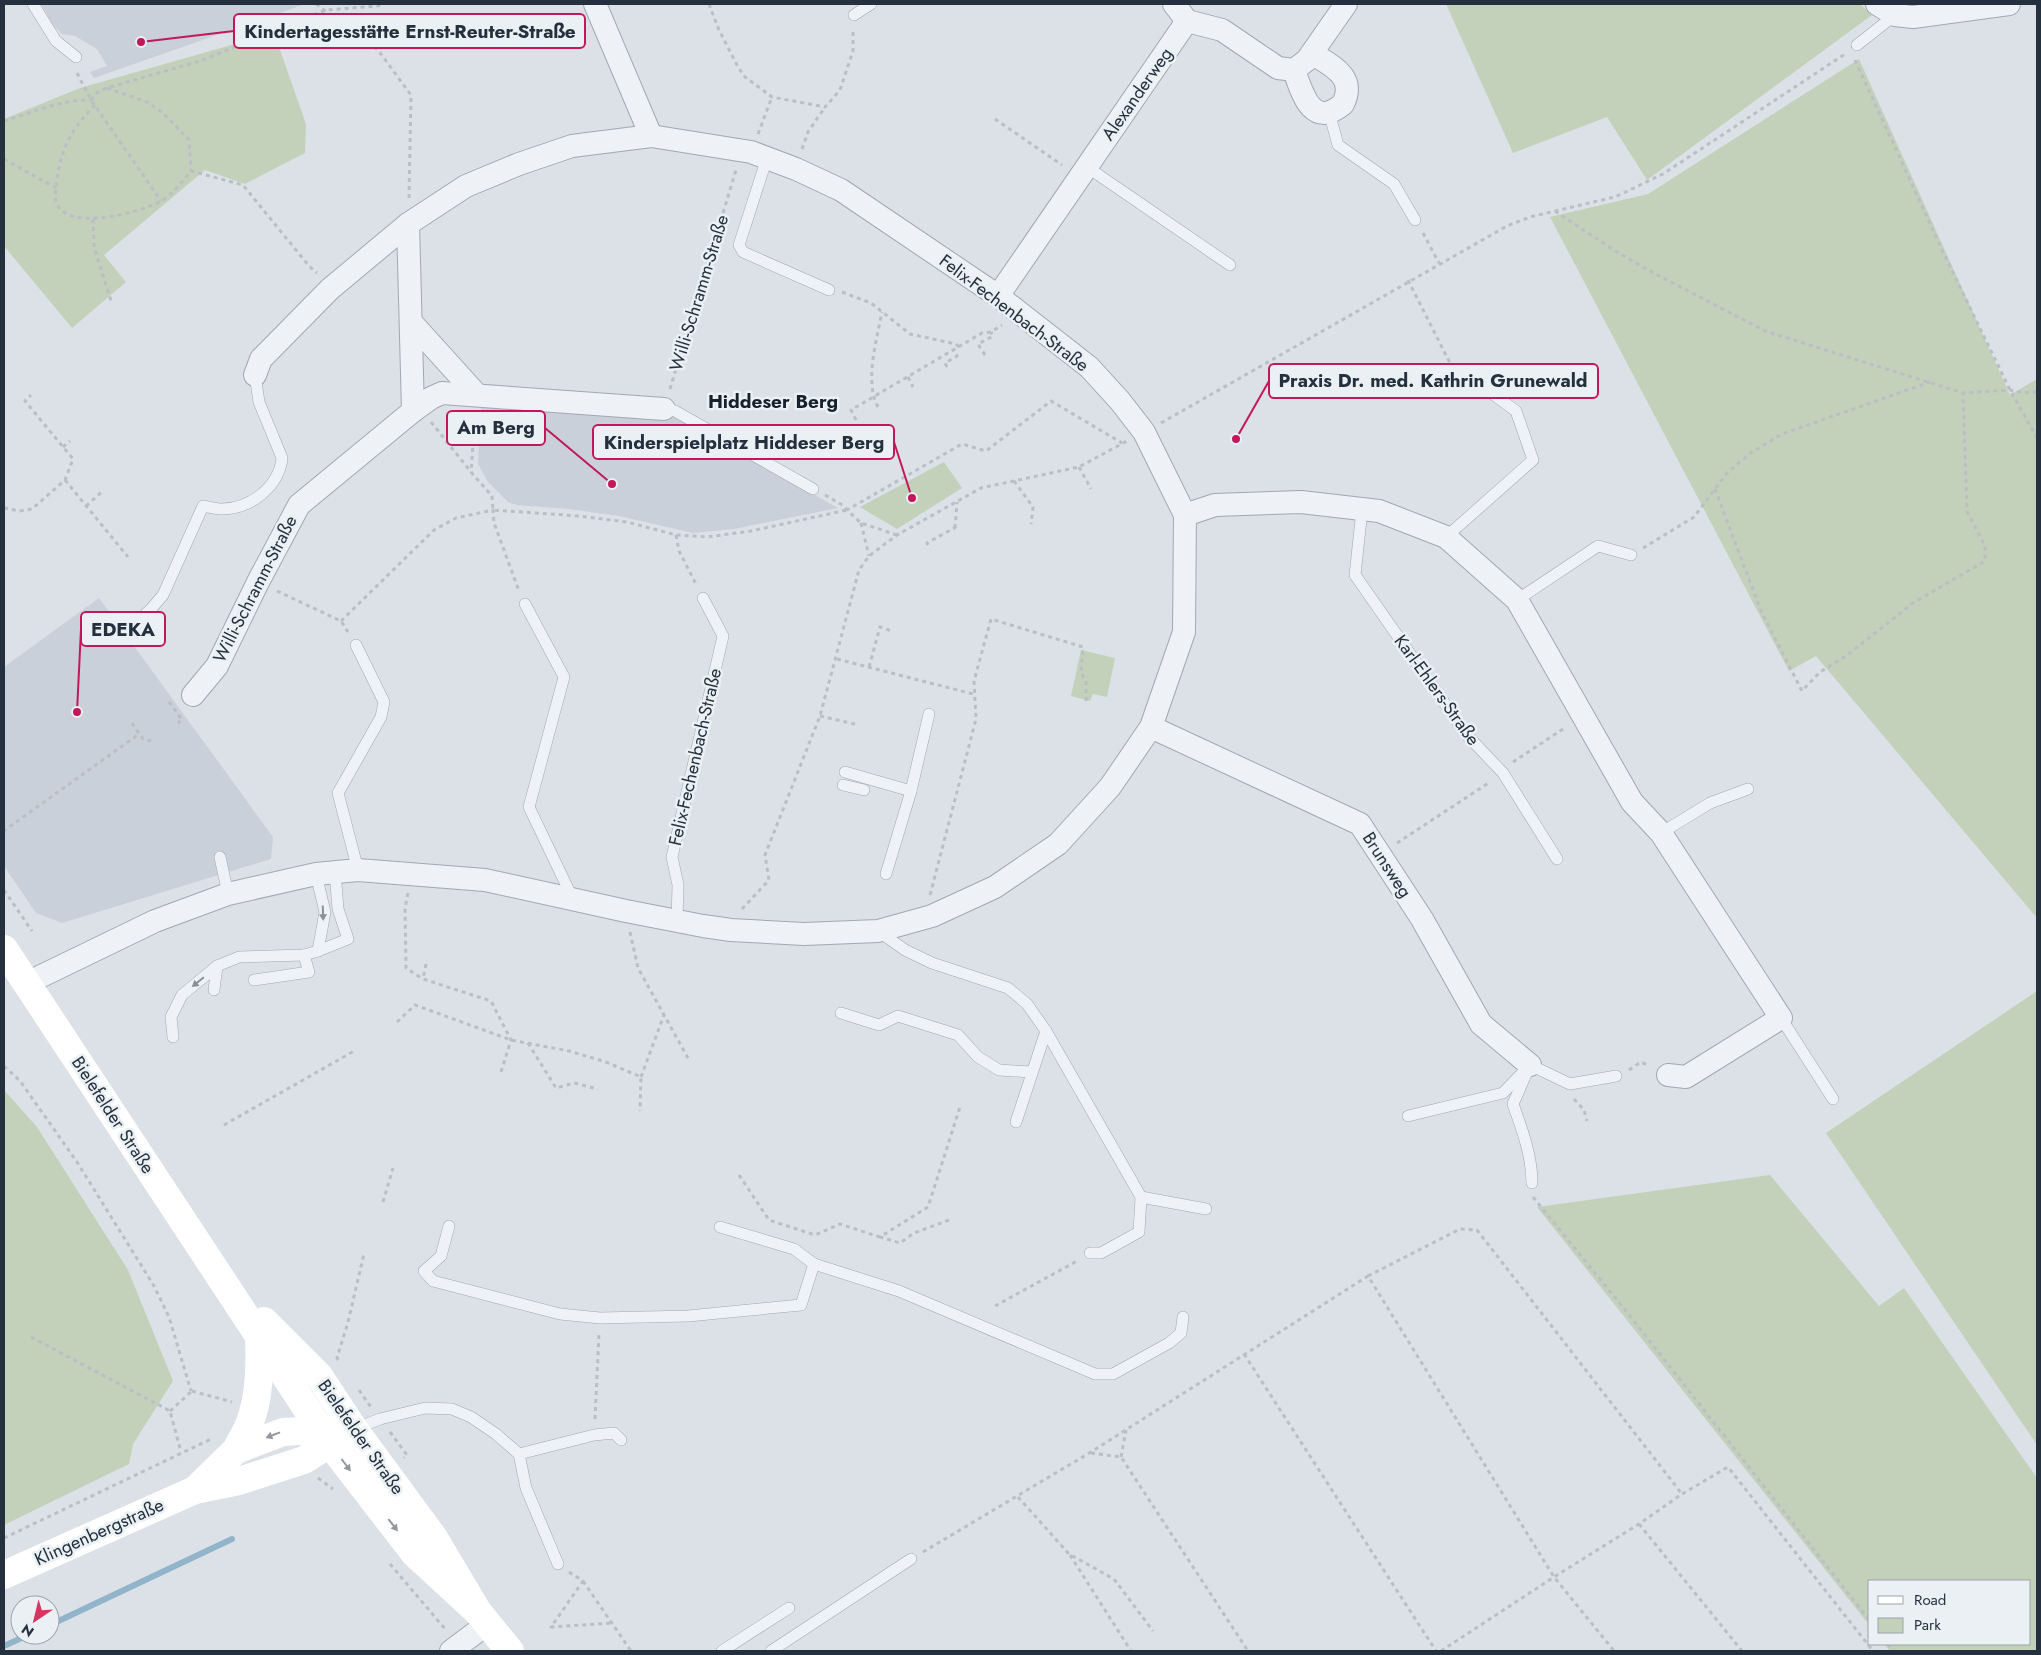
<svg xmlns="http://www.w3.org/2000/svg" width="2041" height="1655" font-family="Jost,sans-serif">
	<style>
		.built { fill: #c9d0d9 }
		.green { fill: #c3d1bb }
		.lines { fill: none; stroke-linecap: round; stroke-linejoin: round }
		.stream { stroke: #92b4ca; stroke-width: 6 }
		.service-casing { stroke: #a0a8b1; stroke-width: 12 }
		.minor-casing { stroke: #a0a8b1; stroke-width: 24 }
		.path { stroke: #b9bfc5; stroke-width: 3; stroke-dasharray: 4 4; stroke-linecap: butt }
		.service { stroke: #eef1f5; stroke-width: 11 }
		.minor { stroke: #eef1f5; stroke-width: 22 }
		.secondary { stroke: #fff; stroke-width: 28 }
		.oneway { fill: #899099 }
		.oneway2 { fill: #92989e }
		.labels { text-anchor: middle; stroke-width: 5; stroke-linejoin: round; paint-order: stroke }
		.street-label { font-size: 18px; fill: #24303d; stroke: #eaf0f4 }
		.neighbourhood-label { font-size: 19px; font-weight: bold; fill: #17212e; stroke: #eaf0f4 }
		.leader { fill: none; stroke: #c2185b; stroke-width: 2 }
		.callout-dot { fill: #c2185b; stroke: #eaf0f4; stroke-width: 2 }
		.callout { fill: #eaf0f4; stroke: #c2185b; stroke-width: 2 }
		.callout-label { font-size: 19px; text-anchor: middle; font-weight: bold; fill: #24303d }
	</style>
	<rect width="100%" height="100%" fill="#dbe1e7"/>
	<!-- built -->
	<g class="built">
		<polygon points="41,4 305,4 94,78 90,72 107,66 97,49 75,36 62,34 53,25"/>
		<polygon points="487,401 672,415 838,508 734,529 693,533 619,516 569,509 517,505 508,502 488,482 478,464 481,408"/>
		<polygon points="99,598 273,837 271,859 62,923 36,913 4,866 4,667"/>
	</g>
	<!-- green -->
	<g class="green">
		<polygon points="1446,4 1860,4 1872,15 1647,180 1607,117 1513,153"/>
		<polygon points="274,33 306,124 305,153 245,184 205,170 104,255 126,282 72,328 4,246 4,119 80,88"/>
		<polygon points="1859,59 2010,395 2037,379 2037,918 1816,656 1789,671 1550,217 1648,194"/>
		<polygon points="944,462 962,488 897,529 860,507"/>
		<polygon points="1081,650 1115,658 1107,697 1093,694 1090,701 1071,696"/>
		<polygon points="2037,991 2037,1445 1826,1133"/>
		<polygon points="4,1090 37,1127 128,1270 173,1381 133,1444 129,1464 4,1525"/>
		<polygon points="1770,1175 1879,1306 1904,1288 2037,1478 2037,1651 1890,1651 1884,1644 2030,1644 2030,1581 1870,1581 1870,1626 1537,1207"/>
	</g>
	<g class="lines">
		<!-- stream -->
		<g class="stream">
			<polyline points="50,1625 232,1539"/>
			<polyline points="4,1646 28,1635"/>
		</g>
		<defs>
			<g id="service">
				<polyline points="33,4 56,41 76,57"/>
				<polyline points="854,15 871,4"/>
				<polyline points="1857,45 1895,15"/>
				<polyline points="1329,112 1338,145 1394,184 1415,220"/>
				<polyline points="767,158 739,245 743,252 829,290"/>
				<polyline points="1087,167 1230,265"/>
				<polyline points="664,409 675,411 813,489"/>
				<polyline points="1362,510 1355,575 1466,734 1503,773 1557,859"/>
				<polyline points="1446,537 1533,460 1516,411 1490,392"/>
				<polyline points="1517,600 1598,546 1631,555"/>
				<polyline points="525,604 564,677 529,807 573,899"/>
				<path d="M135,624L151,609L163,595L203,506C209,507 216,509 222,509C250,509 279,487 282,458L259,402L255,375"/>
				<polyline points="356,645 384,702 381,717 338,793 358,870"/>
				<polyline points="845,772 911,791 886,874"/>
				<polyline points="843,785 864,790"/>
				<polyline points="911,791 929,714"/>
				<polyline points="1661,833 1710,803 1748,789"/>
				<polyline points="220,857 228,894"/>
				<polyline points="316,874 325,912 318,951"/>
				<polyline points="677,921 678,885 672,857 723,636 703,598"/>
				<polyline points="878,931 905,950 932,963 1008,988 1027,1004 1046,1031 1141,1197 1139,1232 1101,1253 1090,1253"/>
				<polyline points="217,966 239,957 304,955 318,951 348,939 338,909 335,872"/>
				<polyline points="254,980 309,972 304,955"/>
				<polyline points="841,1013 879,1025 898,1016 958,1035 978,1057 999,1070 1031,1072"/>
				<polyline points="1781,1018 1833,1099"/>
				<polyline points="173,1037 171,1017 182,995 217,966 214,990"/>
				<polyline points="1530,1065 1570,1084 1616,1076"/>
				<path d="M1527,1072L1513,1104C1522,1129 1532,1156 1532,1183"/>
				<polyline points="1408,1116 1503,1093 1530,1065"/>
				<polyline points="1016,1122 1046,1031"/>
				<polyline points="1141,1197 1206,1209"/>
				<polyline points="449,1226 441,1256 424,1271 433,1281 560,1314 600,1318 688,1316 801,1305 814,1264"/>
				<polyline points="720,1227 794,1249 814,1264 899,1291 1095,1374 1113,1374 1169,1343 1181,1333 1183,1317"/>
				<polyline points="354,1429 380,1419 425,1408 452,1409 471,1417 496,1434 519,1454 526,1488 558,1564"/>
				<polyline points="519,1454 594,1435 614,1433 621,1440"/>
				<polyline points="722,1651 789,1608"/>
				<polyline points="771,1651 911,1559"/>
			</g>
			<g id="minor">
				<polyline points="595,4 651,136"/>
				<polyline points="1174,4 1187,21 1222,30 1278,68 1294,70 1307,60 1346,4"/>
				<polyline points="1877,4 1895,15 1913,17 2009,4"/>
				<path d="M1294,70C1302,93 1312,130 1343,104C1357,76 1331,66 1312,53"/>
				<polyline points="998,296 1187,21"/>
				<polyline points="411,322 477,395"/>
				<polyline points="413,411 431,398 442,393 664,409"/>
				<polyline points="1185,515 1215,505 1301,502 1379,511 1446,537 1517,600 1632,802 1661,833 1781,1018 1686,1077 1668,1075"/>
				<polyline points="193,695 217,666 258,582 299,505 413,411 408,224"/>
				<polyline points="1151,727 1360,824 1422,919 1481,1024 1530,1065"/>
				<polyline points="27,983 155,921 228,894 316,874 358,870 485,880 626,911 703,926 731,930 804,934 878,931 932,916 995,887 1058,844 1110,787 1151,727 1184,632 1185,515 1144,432 1120,401 1089,367 998,296 841,190 796,169 751,152 651,136 572,146 519,164 466,186 408,224 330,289 261,359 255,375"/>
				<polyline points="451,1651 487,1624"/>
			</g>
		</defs>
		<!-- service casing -->
		<use href="#service" class="service-casing"/>
		<!-- minor casing -->
		<use href="#minor" class="minor-casing"/>
		<!-- path -->
		<g class="path">
			<polyline points="316,4 378,50 411,95 409,198"/>
			<polyline points="709,4 719,30 738,67 745,77 772,97 825,107 840,90 853,51 853,30"/>
			<polyline points="1855,60 1942,250 2010,390 2037,438"/>
			<polyline points="77,73 91,100 161,201"/>
			<polyline points="107,88 147,102 163,113 189,140 191,171"/>
			<polyline points="91,100 99,91 107,88 200,61 326,10 377,6 383,4"/>
			<path d="M95,105C65,136 59,155 55,197C59,235 140,213 161,201C173,194 182,182 191,171L243,185L309,266L317,273"/>
			<polyline points="995,119 1062,165"/>
			<path d="M4,121C31,113 62,99 91,100"/>
			<polyline points="758,134 772,97"/>
			<polyline points="802,149 808,132 825,107"/>
			<polyline points="4,159 56,188"/>
			<polyline points="1555,211 1612,249 1648,270 1765,331 1963,393 2010,390 2023,393 2037,392"/>
			<polyline points="93,219 94,247 112,304"/>
			<polyline points="1423,233 1439,263"/>
			<polyline points="1408,280 1456,375 1477,385"/>
			<polyline points="842,292 871,303 910,334 956,344 959,347"/>
			<polyline points="985,355 978,344 993,336 991,332"/>
			<polyline points="947,367 945,363 957,356 954,350"/>
			<polyline points="908,377 913,387"/>
			<polyline points="670,389 736,170"/>
			<path d="M878,407C864,382 877,339 882,312"/>
			<polyline points="475,416 471,472 492,496 493,510 579,516 627,522 676,535 707,537 751,531 847,510"/>
			<polyline points="856,420 851,410 982,333 991,332 1002,325"/>
			<polyline points="431,422 471,472"/>
			<polyline points="1161,423 1507,226 1530,217 1615,197 1663,174 1845,54"/>
			<polyline points="63,447 70,441"/>
			<polyline points="1079,467 1091,489"/>
			<polyline points="65,480 128,557"/>
			<polyline points="1014,481 1033,507 1031,524"/>
			<polyline points="1715,489 1761,611 1802,691 1820,672 1846,656 1913,603 1985,561 1985,546 1967,511 1963,393"/>
			<polyline points="825,495 844,506 847,510"/>
			<polyline points="86,506 104,490"/>
			<polyline points="4,508 19,511 32,509 65,480 73,459 25,401 31,395"/>
			<polyline points="861,523 869,556"/>
			<polyline points="955,528 957,502"/>
			<polyline points="676,535 679,551 697,586"/>
			<polyline points="897,535 861,523 847,510 962,444 986,451 1051,401 1122,443"/>
			<polyline points="928,545 927,543 956,527"/>
			<polyline points="1643,548 1694,517 1727,473 1752,452 1782,434 1930,382"/>
			<polyline points="277,591 341,621 348,632"/>
			<polyline points="341,621 434,530 456,518 493,510 494,523 519,591"/>
			<polyline points="837,659 973,694"/>
			<polyline points="869,667 880,627 892,631"/>
			<polyline points="169,702 182,720 178,723"/>
			<polyline points="820,716 859,725"/>
			<polyline points="132,723 143,739 151,741"/>
			<polyline points="1513,762 1566,727"/>
			<polyline points="4,828 5,830 139,734"/>
			<polyline points="1397,843 1490,782"/>
			<polyline points="4,890 32,931"/>
			<polyline points="408,893 405,908 406,968 423,979"/>
			<polyline points="930,895 976,719 974,681 991,619 1083,647 1081,673 1086,680 1086,701"/>
			<polyline points="742,909 769,880 765,855 820,716 859,570 869,556 897,535 981,488 1079,467 1127,441"/>
			<polyline points="630,932 638,968 688,1058"/>
			<polyline points="426,964 423,979 491,1001 511,1040 500,1075"/>
			<polyline points="397,1022 415,1005 511,1040 569,1051 606,1062 641,1077 640,1111"/>
			<polyline points="528,1043 556,1088 574,1083 598,1089"/>
			<polyline points="4,1066 20,1081 77,1162 154,1286 169,1317 191,1391"/>
			<polyline points="1629,1070 1641,1062 1649,1066"/>
			<polyline points="641,1077 664,1015"/>
			<polyline points="1574,1099 1584,1110 1587,1121"/>
			<polyline points="224,1125 354,1051"/>
			<polyline points="739,1175 769,1220 815,1235 840,1224 880,1237"/>
			<polyline points="1533,1197 1626,1311 1870,1621"/>
			<polyline points="383,1202 393,1168"/>
			<polyline points="949,1220 914,1233 900,1243 880,1237 928,1207 960,1107"/>
			<polyline points="1368,1276 1460,1229 1477,1230 1682,1494"/>
			<polyline points="995,1306 1077,1261"/>
			<polyline points="31,1337 170,1411 181,1452"/>
			<polyline points="1244,1354 1436,1651"/>
			<polyline points="338,1360 337,1358 348,1322 364,1254"/>
			<polyline points="359,1390 371,1407"/>
			<polyline points="192,1391 232,1402"/>
			<polyline points="170,1411 192,1391"/>
			<polyline points="595,1419 599,1333"/>
			<polyline points="390,1432 407,1455 404,1458"/>
			<polyline points="1091,1453 1121,1457 1248,1651"/>
			<polyline points="1121,1457 1126,1430"/>
			<polyline points="318,1478 333,1489"/>
			<polyline points="1018,1497 1069,1554 1114,1579 1153,1631"/>
			<polyline points="1639,1524 1742,1651"/>
			<polyline points="4,1538 211,1439"/>
			<polyline points="923,1552 1091,1452 1368,1276 1554,1577 1614,1651"/>
			<polyline points="1070,1555 1131,1651"/>
			<polyline points="390,1564 446,1630"/>
			<polyline points="569,1572 583,1581 551,1627 612,1623"/>
			<polyline points="583,1581 631,1651"/>
			<polyline points="1888,1644 1894,1651"/>
			<polyline points="1441,1651 1554,1577 1639,1524 1682,1494 1728,1467 1873,1651"/>
		</g>
		<!-- service -->
		<use href="#service" class="service"/>
		<!-- minor -->
		<use href="#minor" class="minor"/>
		<!-- secondary -->
		<g class="secondary">
			<polyline points="4,949 330,1444 415,1554 478,1612"/>
			<polyline points="264,1321 319,1376 354,1429 434,1538 478,1612 510,1651"/>
			<path d="M236,1450C240,1442 245,1434 249,1425C260,1397 260,1365 259,1335"/>
			<polyline points="195,1490 236,1450 283,1432 335,1429"/>
			<polyline points="4,1575 195,1490 239,1481 304,1460 344,1435"/>
		</g>
	</g>
	<!-- one-way arrows -->
	<defs><path id="oneway-solid" d="M-6-.8H1V-3.2L6.5 0L1 3.2V.8H-6Z" transform="scale(1.25)"/></defs>
	<g class="oneway">
		<use href="#oneway-solid" transform="translate(323 913) rotate(88)"/>
		<use href="#oneway-solid" transform="translate(198 982) rotate(141)"/>
	</g>
	<g class="oneway2">
		<use href="#oneway-solid" transform="translate(273 1435) rotate(159)"/>
		<use href="#oneway-solid" transform="translate(346 1465) rotate(53)"/>
		<use href="#oneway-solid" transform="translate(393 1525) rotate(52)"/>
	</g>
	<g class="labels">
		<!-- street labels -->
		<g class="street-label">
			<text transform="translate(1137 94) rotate(-55)" y="6">Alexanderweg</text>
			<text transform="translate(699 293) rotate(-73)" y="6">Willi-Schramm-Straße</text>
			<text transform="translate(1014 313) rotate(37)" y="6">Felix-Fechenbach-Straße</text>
			<text transform="translate(255 589) rotate(-63)" y="6">Willi-Schramm-Straße</text>
			<text transform="translate(1437 690) rotate(54)" y="6">Karl-Ehlers-Straße</text>
			<text transform="translate(695 757) rotate(-77)" y="6">Felix-Fechenbach-Straße</text>
			<text transform="translate(1387 865) rotate(57)" y="6">Brunsweg</text>
			<text transform="translate(113 1115) rotate(57)" y="6">Bielefelder Straße</text>
			<text transform="translate(361 1437) rotate(55)" y="6">Bielefelder Straße</text>
			<text transform="translate(99 1532) rotate(-24)" y="6">Klingenbergstraße</text>
		</g>
		<!-- neighbourhood labels -->
		<g class="neighbourhood-label">
			<text x="773" y="408">Hiddeser Berg</text>
		</g>
	</g>
	<!-- callouts -->
	<path class="leader" d="M141 42L234 31M1236 439L1269 381M612 484L545 428M912 498L894 442M77 712L81 629"/>
	<g class="callout-dot">
		<circle cx="141" cy="42" r="5"/>
		<circle cx="1236" cy="439" r="5"/>
		<circle cx="612" cy="484" r="5"/>
		<circle cx="912" cy="498" r="5"/>
		<circle cx="77" cy="712" r="5"/>
	</g>
	<g class="callout">
		<rect x="234" y="14" width="351" height="34" rx="5"/>
		<rect x="1269" y="364" width="329" height="34" rx="5"/>
		<rect x="447" y="411" width="98" height="34" rx="5"/>
		<rect x="593" y="425" width="301" height="34" rx="5"/>
		<rect x="81" y="612" width="84" height="34" rx="5"/>
	</g>
	<g class="callout-label">
		<text x="410" y="38">Kindertagesstätte Ernst-Reuter-Straße</text>
		<text x="1433" y="387">Praxis Dr. med. Kathrin Grunewald</text>
		<text x="496" y="434">Am Berg</text>
		<text x="744" y="449">Kinderspielplatz Hiddeser Berg</text>
		<text x="123" y="636">EDEKA</text>
	</g>
	<!-- border -->
	<rect width="2041" height="1655" fill="none" stroke="#24303d" stroke-width="10"/>
	<!-- legend -->
	<rect x="1868" y="1580" width="162" height="65" fill="#eaf0f4" stroke="#9ba3ab"/>
	<rect x="1878" y="1596" width="25" height="8" fill="#ffffff" stroke="#9ba3ab"/>
	<text x="1914" y="1605" font-size="15" fill="#24303d">Road</text>
	<rect x="1878" y="1618" width="25" height="15" fill="#c3d1bb" stroke="#9ba3ab"/>
	<text x="1914" y="1630" font-size="15" fill="#24303d">Park</text>
	<!-- north arrow -->
	<g transform="translate(35 1620) rotate(215)"><circle r="24" fill="#eaf0f4" stroke="#9ba3ab"/>
	<path d="M0-4L9 19L0 12L-9 19Z" fill="#d73561"/>
	<text y="-8" font-size="14" font-weight="bold" text-anchor="middle" fill="#24303d">N</text>
	</g>
</svg>
